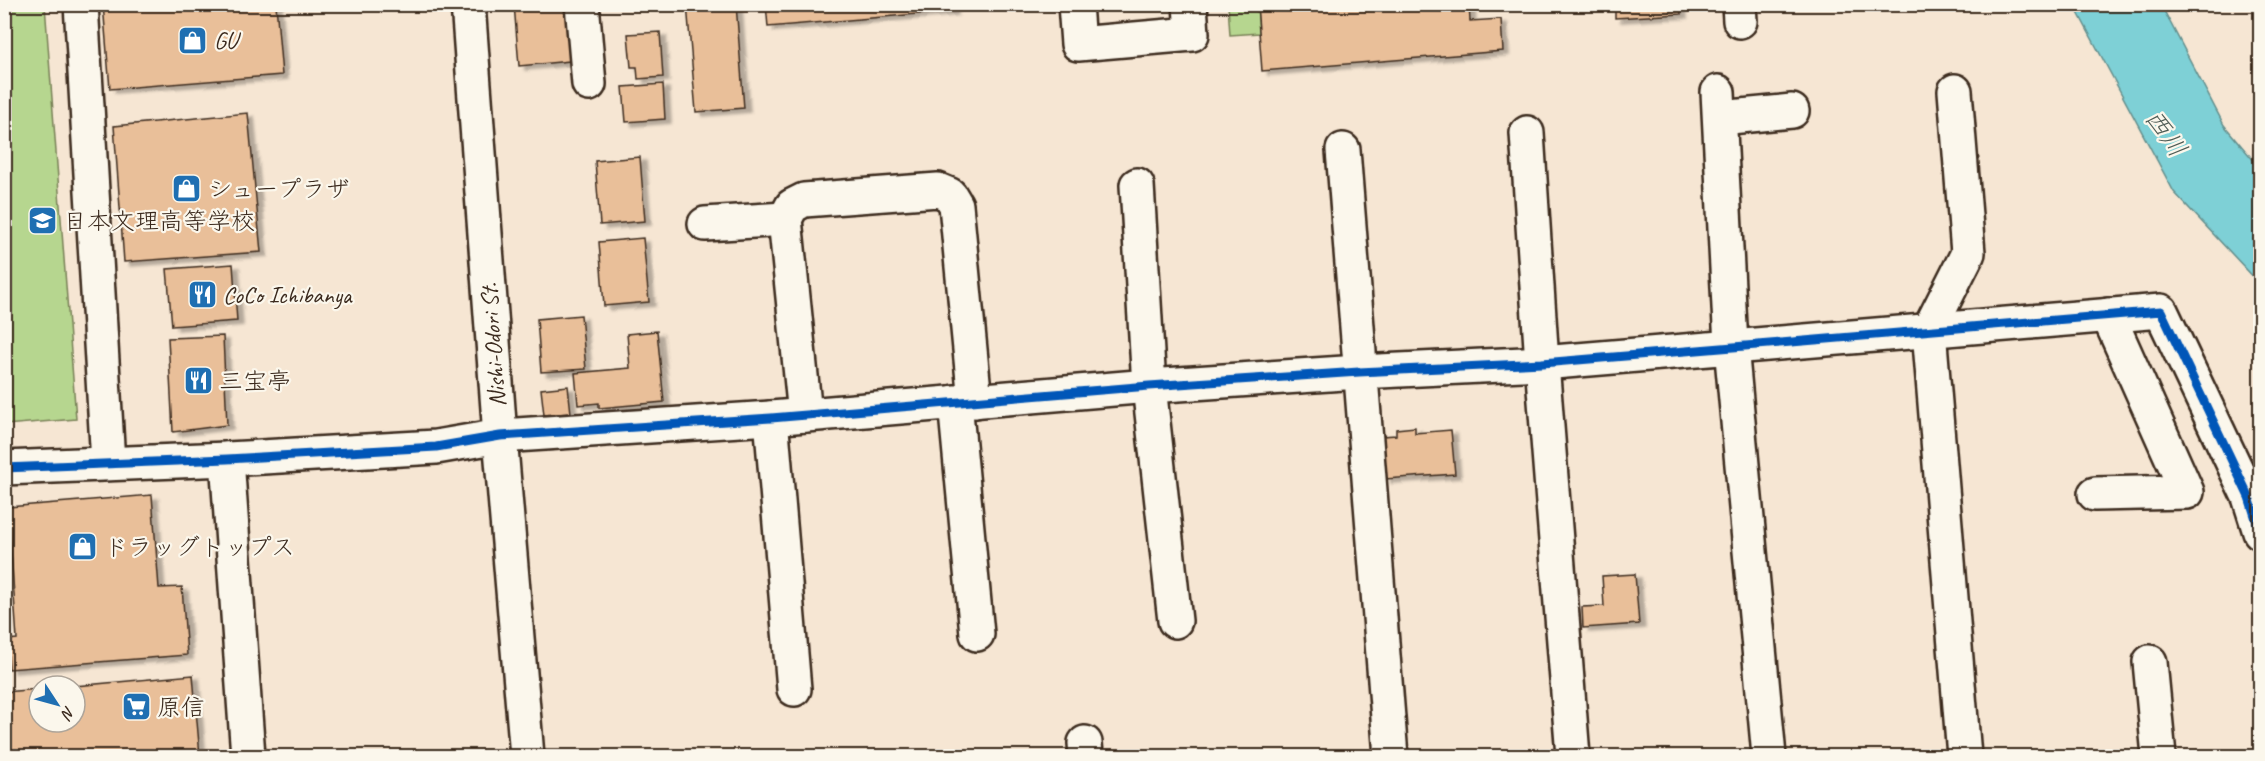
<svg xmlns="http://www.w3.org/2000/svg" width="2265" height="761" font-family="Caveat,'Klee One',sans-serif">
	<style>
		.green { fill: #b6d68f; stroke: #788056; stroke-width: 1.5 }
		.water { fill: #7ed0d6; stroke: #638e8c; stroke-width: 1.5 }
		.building { fill: #e9bf99; stroke: #3b2a1e; stroke-width: 1.5; filter: url(#shadow) }
		.lines { fill: none; stroke-linecap: round; stroke-linejoin: round }
		.minor-casing { stroke: #3b2a1e; stroke-width: 38 }
		.minor { stroke: #fbf7ec; stroke-width: 33 }
		.cycleway-casing { stroke: #fbf7ec; stroke-width: 13 }
		.cycleway { stroke: #0057b8; stroke-width: 9 }
		.labels { text-anchor: middle; stroke-width: 4.5; stroke-linejoin: round; paint-order: stroke }
		.poi-label { font-size: 24px; fill: #3b2a1e; stroke: #fbf7ec; text-anchor: start }
		.street-label { font-size: 24px; fill: #3b2a1e; stroke: #fbf7ec }
		.water-label { font-size: 26px; font-style: italic; fill: #4f5c55; stroke: #fbf7ec }
	</style>
	<defs>
		<filter id="shadow"><feDropShadow dx="6" dy="4" stdDeviation="1.5" flood-color="#0004"/></filter>
	</defs>
	<rect width="100%" height="100%" fill="#f6e6d3"/>
	<filter id="ink" filterUnits="userSpaceOnUse"><feTurbulence type="fractalNoise" baseFrequency=".0167" numOctaves="2"/><feDisplacementMap in="SourceGraphic" scale="12" xChannelSelector="R" yChannelSelector="G"/><feConvolveMatrix kernelMatrix="1 2 1 2 8 2 1 2 1" color-interpolation-filters="sRGB"/></filter>
	<g filter="url(#ink)">
		<!-- green -->
		<g class="green">
			<polygon points="5,4 45,5 76,419 5,425"/>
			<polygon points="1228,5 1257,5 1259,33 1230,35"/>
		</g>
		<!-- water -->
		<polygon class="water" points="2074,5 2161,5 2224,125 2260,168 2260,284 2174,192"/>
		<!-- building -->
		<g class="building">
			<polygon points="103,4 276,4 282,75 110,89"/>
			<polygon points="514,4 566,4 570,61 519,66"/>
			<polygon points="687,4 736,4 744,108 696,112"/>
			<polygon points="766,4 964,4 964,5 952,6 952,11 768,27"/>
			<polygon points="1257,4 1469,4 1470,21 1501,19 1503,51 1262,71"/>
			<polygon points="1615,4 1680,4 1681,14 1615,18"/>
			<polygon points="660,32 663,77 638,79 637,67 631,67 628,34"/>
			<polygon points="663,84 665,119 626,122 623,87"/>
			<polygon points="248,113 261,252 124,262 114,126"/>
			<polygon points="640,157 645,221 600,225 595,161"/>
			<polygon points="643,238 649,302 604,306 599,242"/>
			<polygon points="233,264 237,321 172,326 167,269"/>
			<polygon points="581,315 586,369 541,372 537,319"/>
			<polygon points="657,331 664,402 599,408 599,403 578,405 575,373 630,368 627,334"/>
			<polygon points="223,336 227,425 173,432 168,338"/>
			<polygon points="568,386 571,413 544,415 541,389"/>
			<polygon points="1415,427 1415,433 1451,430 1455,474 1385,479 1382,436 1396,435 1396,429"/>
			<polygon points="152,495 159,588 182,587 187,655 9,669 7,640 17,639 8,507"/>
			<polygon points="1635,574 1639,624 1583,628 1582,607 1604,606 1602,576"/>
			<polygon points="193,675 200,756 4,756 4,692 39,689 39,722 75,722 75,686"/>
		</g>
		<g class="lines">
			<defs>
				<g id="minor">
					<polyline points="81,4 108,463"/>
					<polyline points="468,4 500,436 527,756"/>
					<polyline points="582,4 589,84"/>
					<polyline points="1075,4 1078,44 1192,34 1190,4"/>
					<polyline points="1739,4 1740,21"/>
					<polyline points="1955,91 1968,253 1929,330 1964,756"/>
					<polyline points="1718,92 1731,346 1769,756"/>
					<polyline points="1720,118 1792,111"/>
					<polyline points="1527,133 1542,363 1573,756"/>
					<polyline points="1343,150 1391,756"/>
					<polyline points="1137,185 1149,386 1175,621"/>
					<polyline points="705,224 785,219"/>
					<polyline points="955,402 977,634"/>
					<polyline points="805,415 785,219 792,206 804,200 938,190 950,195 956,205 975,401"/>
					<polyline points="771,418 794,689"/>
					<polyline points="227,459 248,756"/>
					<polyline points="4,468 227,459 436,447 500,436 771,418 1149,386 1359,372 1542,363 2161,311 2249,497 2260,532"/>
					<polyline points="2095,494 2187,492 2108,315"/>
					<polyline points="2150,662 2159,756"/>
					<polyline points="1085,743 1086,756"/>
				</g>
			</defs>
			<!-- minor casing -->
			<use href="#minor" class="minor-casing"/>
			<!-- minor -->
			<use href="#minor" class="minor"/>
			<defs>
				<polyline id="cycleway" points="4,468 227,459 436,447 500,436 771,418 1149,386 1359,372 1542,363 2161,311 2249,497 2260,532"/>
			</defs>
			<!-- cycleway casing -->
			<use href="#cycleway" class="cycleway-casing"/>
			<!-- cycleway -->
			<use href="#cycleway" class="cycleway"/>
		</g>
	</g>
	<!-- icons -->
	<defs>
		<symbol id="shop-square" viewBox="-11 -11 22 22"><rect x="-9" y="-9" width="18" height="18" rx="4" fill="#1f6fb2" stroke="#fbf7ec"/><path d="M-5-2.5h2.3a2.7 3.5 0 0 1 5.4 0H5L5.5 6h-11ZM-1.5-2.5h3a1.5 2.3 0 0 0-3 0Z" fill="#fff"/></symbol>
		<symbol id="school-square" viewBox="-11 -11 22 22"><rect x="-9" y="-9" width="18" height="18" rx="4" fill="#1f6fb2" stroke="#fbf7ec"/><path d="M0-5L7-2L0 1L-7-2ZM-4 1L0 2.5L4 1V4Q0 6-4 4Z" fill="#fff"/></symbol>
		<symbol id="restaurant-square" viewBox="-11 -11 22 22"><rect x="-9" y="-9" width="18" height="18" rx="4" fill="#1f6fb2" stroke="#fbf7ec"/><path d="M-5-6h1v4h1v-4h1v4h1v-4h1v5L-1.5 .5V6h-2V.5L-5-1ZM5-6V6H3V1.5H1.5Q1.5-4 5-6Z" fill="#fff"/></symbol>
		<symbol id="supermarket-square" viewBox="-11 -11 22 22"><rect x="-9" y="-9" width="18" height="18" rx="4" fill="#1f6fb2" stroke="#fbf7ec"/><path d="M-6-5.5h2.5l.6 2H6L4.5 2H-2.5L-4.4-4H-6ZM-1.5 3.2a1.3 1.3 0 1 0 .1 0ZM3 3.2a1.3 1.3 0 1 0 .1 0Z" fill="#fff"/></symbol>
	</defs>
	<g fill-rule="evenodd">
		<use href="#shop-square" x="176" y="24" width="33" height="33"/>
		<use href="#shop-square" x="170" y="172" width="33" height="33"/>
		<use href="#school-square" x="26" y="204" width="33" height="33"/>
		<use href="#restaurant-square" x="186" y="278" width="33" height="33"/>
		<use href="#restaurant-square" x="182" y="364" width="33" height="33"/>
		<use href="#shop-square" x="66" y="530" width="33" height="33"/>
		<use href="#supermarket-square" x="120" y="690" width="33" height="33"/>
	</g>
	<g class="labels">
		<!-- poi labels -->
		<g class="poi-label">
			<text x="214" y="48">GU</text>
			<text x="208" y="197">シュープラザ</text>
			<text x="63" y="229">日本文理高等学校</text>
			<text x="223" y="303">CoCo Ichibanya</text>
			<text x="219" y="389">三宝亭</text>
			<text x="104" y="555">ドラッグトップス</text>
			<text x="157" y="715">原信</text>
		</g>
		<!-- street labels -->
		<g class="street-label">
			<text transform="translate(493 345) rotate(-94)" y="8">Nishi-Odori St.</text>
		</g>
		<!-- water labels -->
		<g class="water-label">
			<text transform="translate(2166 133) rotate(54)" y="9">西川</text>
		</g>
	</g>
	<!-- margin -->
	<rect width="2265" height="761" fill="none" stroke="#fbf7ec" stroke-width="24"/>
	<rect x="12" y="12" width="2241" height="737" fill="none" stroke="#3b2a1e" stroke-width="2" filter="url(#ink)"/>
	<!-- north arrow -->
	<g transform="translate(57 704) rotate(126)"><circle r="28" fill="#fbf7ec" stroke="#aea59a" stroke-width="1.5"/>
	<path d="M0-4.5L10 22L0 15L-10 22Z" fill="#1f6fb2"/>
	<text y="-9" font-size="16" font-weight="bold" text-anchor="middle" fill="#3b2a1e">N</text>
	</g>
</svg>
